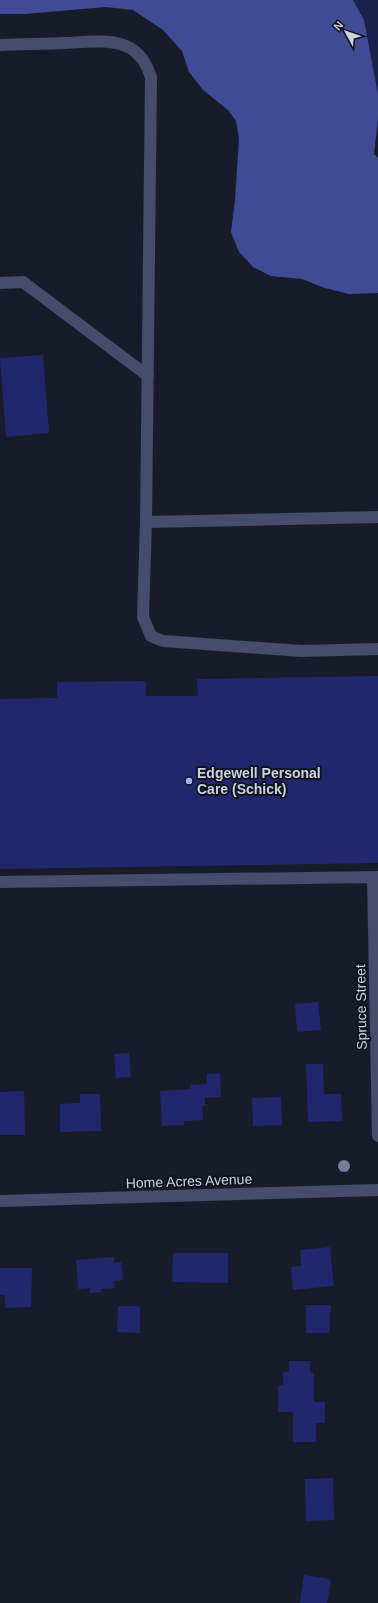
<svg xmlns="http://www.w3.org/2000/svg" width="378" height="1603" font-family="Helvetica,sans-serif">
	<style>
		.green { fill: #1c234b }
		.forest { fill: #3f4b94 }
		.building { fill: #21276d }
		.lines { fill: none; stroke-linecap: round; stroke-linejoin: round }
		.lane { stroke: #454c6c; stroke-width: 12 }
		.street { stroke: #454c6c; stroke-width: 12 }
		.tree { fill: #757d9a }
		.poi-dot { fill: #a1b3fd; stroke: #0f1320; stroke-width: 1.5 }
		.labels { text-anchor: middle; stroke-width: 4; stroke-linejoin: round; paint-order: stroke }
		.poi-label { font-size: 14px; font-weight: bold; fill: #cfd2dc; stroke: #0f1320; text-anchor: start }
		.street-label { font-size: 14px; fill: #cfd2dc; stroke: #0f1320 }
	</style>
	<rect width="100%" height="100%" fill="#181c2a"/>
	<!-- green -->
	<polygon class="green" points="353,0 378,0 378,94 364,20"/>
	<!-- forest -->
	<polygon class="forest" points="0,0 353,0 364,20 378,94 378,119 374,154 378,158 378,293 349,294 325,288 302,279 271,276 253,267 239,252 231,232 235,200 239,138 236,121 228,110 203,90 189,72 182,51 163,30 133,10 106,7 25,14 0,14"/>
	<!-- building -->
	<g class="building">
		<polygon points="43,355 49,433 6,437 0,358"/>
		<polygon points="378,676 378,863 0,869 0,699 57,698 57,682 146,681 146,696 198,696 197,679"/>
		<polygon points="318,1002 321,1030 297,1032 295,1004"/>
		<polygon points="129,1053 131,1077 116,1078 114,1054"/>
		<polygon points="306,1064 323,1064 324,1094 341,1094 342,1121 308,1122"/>
		<polygon points="220,1073 221,1097 205,1098 205,1106 202,1106 203,1120 184,1121 184,1125 162,1126 160,1091 191,1089 190,1085 207,1084 207,1074"/>
		<polygon points="24,1091 25,1135 0,1135 0,1092"/>
		<polygon points="80,1094 100,1094 101,1131 60,1132 60,1104 80,1103"/>
		<polygon points="281,1097 282,1125 253,1126 252,1098"/>
		<polygon points="330,1247 334,1286 293,1290 291,1267 301,1266 300,1250"/>
		<polygon points="173,1253 228,1253 228,1283 172,1282"/>
		<polygon points="114,1257 114,1263 121,1262 123,1280 114,1281 115,1288 101,1289 101,1292 90,1293 90,1288 78,1289 76,1260"/>
		<polygon points="0,1268 32,1268 31,1307 5,1308 5,1295 0,1295"/>
		<polygon points="306,1305 331,1305 329,1333 306,1333"/>
		<polygon points="118,1306 139,1306 140,1308 140,1333 117,1332"/>
		<polygon points="289,1361 310,1361 310,1371 314,1374 314,1402 325,1402 325,1423 316,1423 316,1442 293,1442 293,1412 278,1412 278,1385 283,1385 283,1372 289,1372"/>
		<polygon points="333,1478 334,1520 306,1521 305,1479"/>
		<polygon points="304,1575 329,1579 331,1582 327,1603 300,1603"/>
	</g>
	<g class="lines">
		<!-- lane -->
		<g class="lane">
			<path d="M0,45C22,44 43,44 65,43C85,42 112,38 130,48C141,54 147,65 151,77L146,522L143,617L151,636L163,641L301,651L378,649"/>
			<polyline points="0,283 23,282 148,376"/>
			<polyline points="146,522 378,517"/>
			<polyline points="0,882 378,877"/>
		</g>
		<!-- street -->
		<g class="street">
			<polyline points="373,878 378,1136"/>
			<polyline points="0,1201 378,1190"/>
		</g>
	</g>
	<!-- trees -->
	<circle class="tree" cx="344" cy="1166" r="6"/>
	<!-- markers -->
	<circle class="poi-dot" cx="189" cy="781" r="4"/>
	<g class="labels">
		<!-- poi labels -->
		<g class="poi-label">
			<text x="197" y="778">Edgewell Personal<tspan x="197" dy="16">Care (Schick)</tspan></text>
		</g>
		<!-- street labels -->
		<g class="street-label">
			<text transform="translate(361 1007) rotate(-91)" y="5">Spruce Street</text>
			<text transform="translate(189 1181) rotate(-2)" y="5">Home Acres Avenue</text>
		</g>
	</g>
	<!-- north arrow -->
	<g transform="translate(346 32) rotate(310)" stroke="#0f1320" stroke-width="3" paint-order="stroke">
	<path d="M0-3L7 15L0 10L-7 15Z" fill="#cfd2dc"/>
	<text y="-6" font-size="11" font-weight="bold" text-anchor="middle" fill="#cfd2dc">N</text>
	</g>
</svg>
